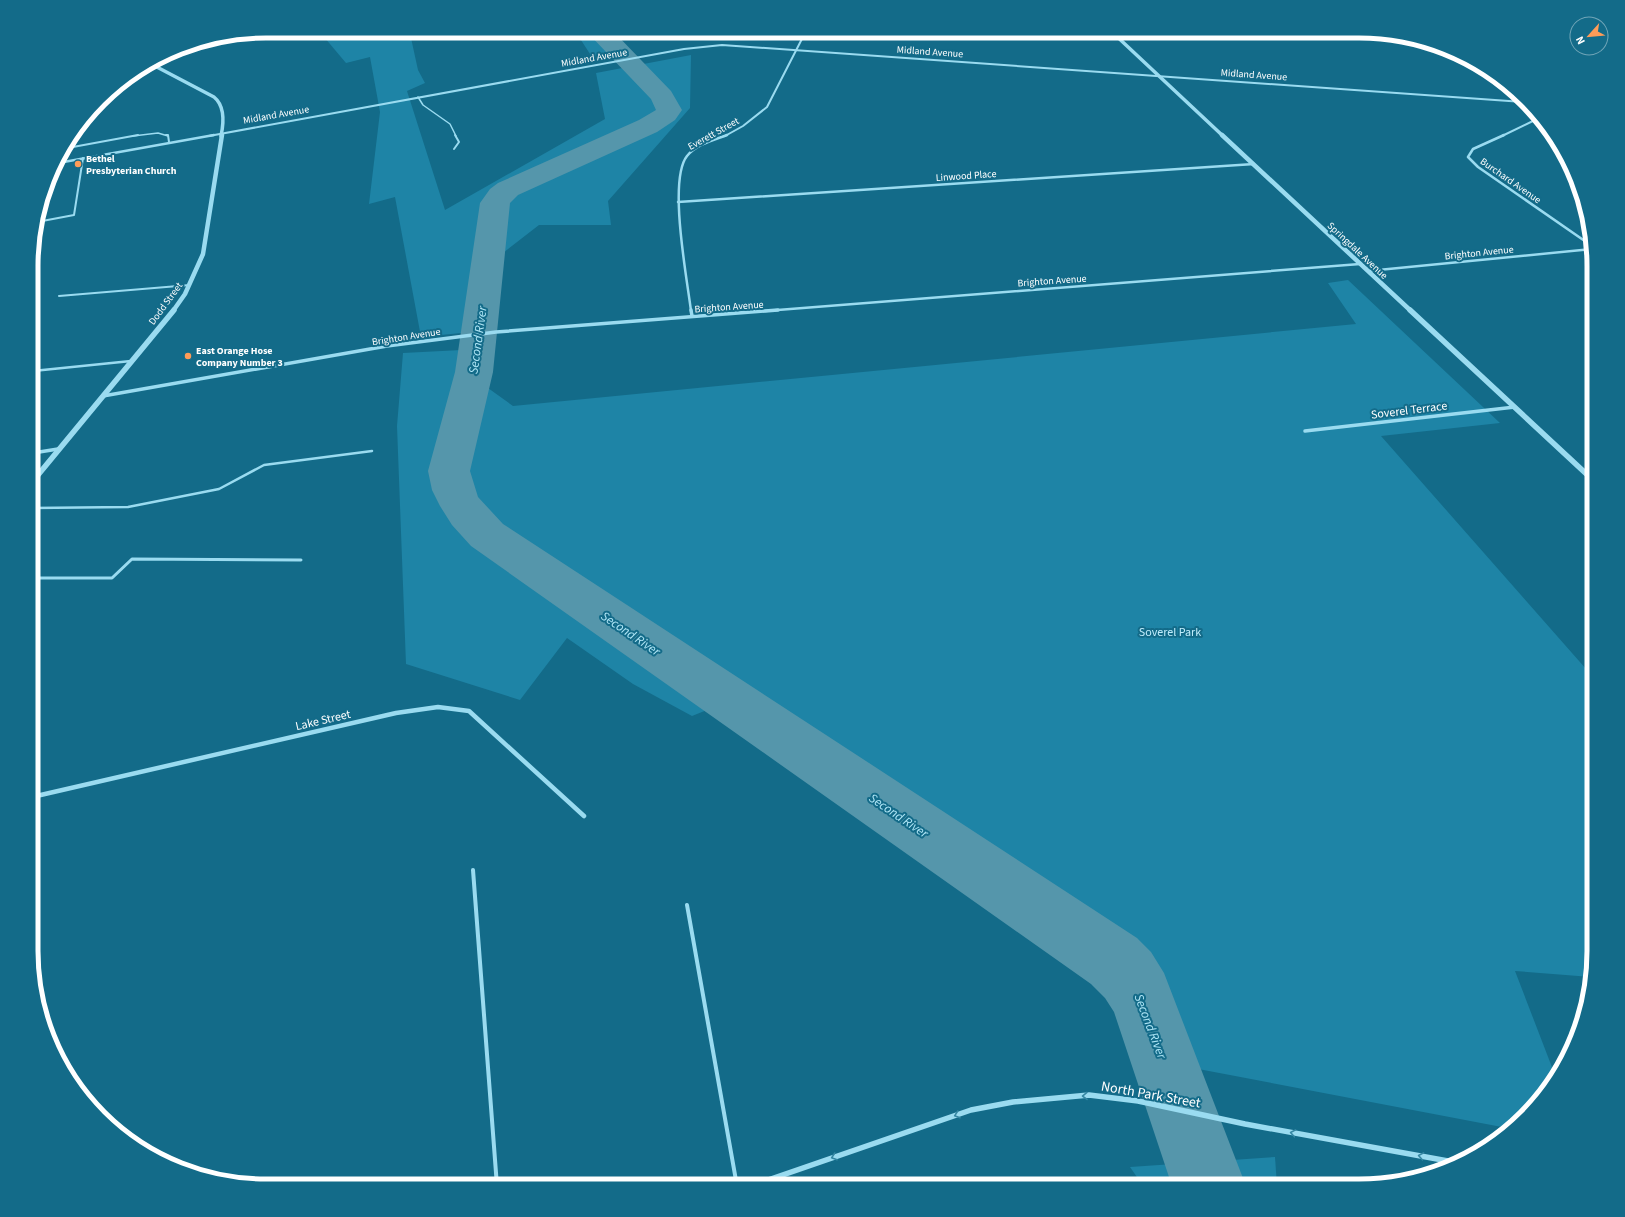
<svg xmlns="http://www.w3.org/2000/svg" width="1625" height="1217" font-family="'Source Sans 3',sans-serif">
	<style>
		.green { fill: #1e84a6 }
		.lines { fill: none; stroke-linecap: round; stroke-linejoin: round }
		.river { fill: #5596ab; fill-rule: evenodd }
		.service-far4 { stroke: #9adbf0; stroke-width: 1.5 }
		.service-far3 { stroke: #9adbf0; stroke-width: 2 }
		.service-far2 { stroke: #9adbf0; stroke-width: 2.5 }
		.service-far1 { stroke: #9adbf0; stroke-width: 3 }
		.service { stroke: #9adbf0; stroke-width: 4 }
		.minor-far4 { stroke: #9adbf0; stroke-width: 2 }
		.minor-far3 { stroke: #9adbf0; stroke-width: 2.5 }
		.minor-far2 { stroke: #9adbf0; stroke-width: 3.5 }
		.minor-far1 { stroke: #9adbf0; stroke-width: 4.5 }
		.minor { stroke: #9adbf0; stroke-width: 5.5 }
		.tertiary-far2 { stroke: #9adbf0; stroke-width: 3.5 }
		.tertiary-far1 { stroke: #9adbf0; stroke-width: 4.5 }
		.tertiary { stroke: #9adbf0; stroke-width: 5.5 }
		.oneway { stroke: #3587a3 }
		.poi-dot { fill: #ff9c58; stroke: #136b89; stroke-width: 1.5 }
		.labels { text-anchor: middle; stroke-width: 4; stroke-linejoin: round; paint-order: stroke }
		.far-street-label { font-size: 10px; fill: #fff; stroke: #136b89 }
		.far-poi-label { font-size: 10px; font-weight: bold; fill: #fff; stroke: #136b89; text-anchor: start }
		.street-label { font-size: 12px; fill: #fff; stroke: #136b89 }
		.park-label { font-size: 12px; fill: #c0edfc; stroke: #136b89 }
		.water-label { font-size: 13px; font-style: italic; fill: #b2e8f8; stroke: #136b89 }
		.near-street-label { font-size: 14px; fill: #fff; stroke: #136b89 }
		.rim { fill: none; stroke: #fff; stroke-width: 5 }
	</style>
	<rect width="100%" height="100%" fill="#136b89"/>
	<!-- green -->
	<g class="green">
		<polygon points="319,31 431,31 411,38 418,70 425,83 407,91 445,210 605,119 596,73 691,55 690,108 608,201 611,225 539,225 499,256 492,309 491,330 421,337 395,197 369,204 380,112 370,57 346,63"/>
		<polygon points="566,31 595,31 617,53 592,57 579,37"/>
		<polygon points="1348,280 1500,423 1381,436 1594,678 1593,966 1591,977 1515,971 1555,1075 1536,1106 1507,1128 1193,1068 1155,969 747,694 692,716 633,684 567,638 520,700 406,664 397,426 403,353 481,349 481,383 513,406 1356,324 1328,283"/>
		<polygon points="1275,1157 1277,1186 1143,1186 1130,1167"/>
	</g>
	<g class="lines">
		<!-- river -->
		<polygon class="river" points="586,31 613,31 671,91 682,110 675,120 657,132 518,195 510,203 493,372 470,471 478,497 503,524 1137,938 1151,952 1164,973 1246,1186 1172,1186 1114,1012 1105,998 1091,984 471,546 452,525 440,506 432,490 428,471 455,372 480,203 490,189 498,183 639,120 656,110 651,99"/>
		<!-- service-far4 -->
		<g class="service-far4">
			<polyline points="159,62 237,36"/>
			<polyline points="418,97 423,105 450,124 456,136"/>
			<polyline points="133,136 158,133 168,136"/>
		</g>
		<!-- service-far3 -->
		<g class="service-far3">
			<polyline points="166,135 168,135 169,142"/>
			<polyline points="62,149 138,135"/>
			<polyline points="454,149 459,142 455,135"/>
			<polyline points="37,222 74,215 83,158"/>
			<polyline points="59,296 190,285"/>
		</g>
		<!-- service-far2 -->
		<g class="service-far2">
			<polyline points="33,371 131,361"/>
			<polyline points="32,508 128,507 219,489 264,465 372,451"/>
		</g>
		<!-- service-far1 -->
		<polyline class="service-far1" points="32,578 112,578 132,559 301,560"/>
		<!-- service -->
		<g class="service">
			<polyline points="473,870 497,1186"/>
			<polyline points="687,905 737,1186"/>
		</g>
		<!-- minor-far4 -->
		<g class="minor-far4">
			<polyline points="209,136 684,49 722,45 1523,102"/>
			<polyline points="725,136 743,126 767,107 806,31"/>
			<polyline points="1502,136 1537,119"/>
		</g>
		<!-- minor-far3 -->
		<g class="minor-far3">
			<polyline points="1504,135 1473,149 1468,157 1478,167 1592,246"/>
			<polyline points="58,163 214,135"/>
			<polyline points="678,202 1254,164"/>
			<polyline points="1368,271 1592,249"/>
			<path d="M691,311C687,278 668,180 687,156C697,144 714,140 727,135"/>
			<polyline points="765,311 1360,264"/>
		</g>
		<!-- minor-far2 -->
		<g class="minor-far2">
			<polyline points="691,310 692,316"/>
			<polyline points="103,396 387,346 496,332 778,310"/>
			<polyline points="1305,431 1515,407"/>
			<polyline points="33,453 58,449"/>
		</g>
		<!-- minor-far1 -->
		<polyline class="minor-far1" points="32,797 396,713 438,707 469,711 584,816"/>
		<!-- minor -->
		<polyline class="minor" points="751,1186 971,1110 1013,1102 1089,1095 1138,1101 1245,1124 1459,1163"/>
		<!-- tertiary-far2 -->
		<g class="tertiary-far2">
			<polyline points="1111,31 1223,136"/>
			<path d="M153,65L214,97C225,106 224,122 221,136"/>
		</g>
		<!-- tertiary-far1 -->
		<g class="tertiary-far1">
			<polyline points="1222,135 1411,311"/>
			<polyline points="173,311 185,294 203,254 222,135"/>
		</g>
		<!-- tertiary -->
		<g class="tertiary">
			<polyline points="1410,310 1594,481"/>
			<polyline points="33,481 174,310"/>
		</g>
	</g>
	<!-- one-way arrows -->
	<defs><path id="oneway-chevron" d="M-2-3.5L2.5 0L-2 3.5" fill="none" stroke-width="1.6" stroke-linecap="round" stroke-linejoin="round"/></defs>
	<g class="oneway">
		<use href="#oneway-chevron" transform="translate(1085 1096) rotate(179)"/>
		<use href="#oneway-chevron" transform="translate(957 1115) rotate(161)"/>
		<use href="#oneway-chevron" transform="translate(1293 1133) rotate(-170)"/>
		<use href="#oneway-chevron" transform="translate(1421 1156) rotate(-170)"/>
		<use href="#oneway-chevron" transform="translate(834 1157) rotate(161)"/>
	</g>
	<!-- markers -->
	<g class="poi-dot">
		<circle cx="78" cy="164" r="4"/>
		<circle cx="188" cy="356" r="4"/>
	</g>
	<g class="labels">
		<!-- far-street labels -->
		<g class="far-street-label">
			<text transform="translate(930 51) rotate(4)" y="4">Midland Avenue</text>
			<text transform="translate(594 57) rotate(-10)" y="4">Midland Avenue</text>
			<text transform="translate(1254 74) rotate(4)" y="4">Midland Avenue</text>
			<text transform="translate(276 114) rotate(-10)" y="4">Midland Avenue</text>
			<text transform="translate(713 133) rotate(-29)" y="4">Everett Street</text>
			<text transform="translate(966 175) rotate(-4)" y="4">Linwood Place</text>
			<text transform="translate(1511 180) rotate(35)" y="4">Burchard Avenue</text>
			<text transform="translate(1358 250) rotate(43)" y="4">Springdale Avenue</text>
			<text transform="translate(1479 252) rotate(-6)" y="4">Brighton Avenue</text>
			<text transform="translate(1052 280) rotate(-4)" y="4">Brighton Avenue</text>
			<text transform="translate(165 303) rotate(-54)" y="4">Dodd Street</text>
			<text transform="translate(729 306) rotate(-4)" y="4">Brighton Avenue</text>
			<text transform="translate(406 336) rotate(-9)" y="4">Brighton Avenue</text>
		</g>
		<!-- far-poi labels -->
		<g class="far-poi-label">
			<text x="86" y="162">Bethel<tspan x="86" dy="12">Presbyterian Church</tspan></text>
			<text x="196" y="354">East Orange Hose<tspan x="196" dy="12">Company Number 3</tspan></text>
		</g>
		<!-- street labels -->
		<g class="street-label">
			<text transform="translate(1409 410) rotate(-7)" y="4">Soverel Terrace</text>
			<text transform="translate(323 720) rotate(-13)" y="4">Lake Street</text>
		</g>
		<!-- park labels -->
		<g class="park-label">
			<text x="1170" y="636">Soverel Park</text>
		</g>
		<!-- water labels -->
		<g class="water-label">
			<text transform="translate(477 340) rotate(-82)" y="5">Second River</text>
			<text transform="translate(631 633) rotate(34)" y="5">Second River</text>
			<text transform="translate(899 815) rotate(34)" y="5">Second River</text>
			<text transform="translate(1151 1026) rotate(69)" y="5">Second River</text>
		</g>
		<!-- near-street labels -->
		<g class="near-street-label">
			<text transform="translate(1151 1094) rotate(10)" y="5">North Park Street</text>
		</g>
	</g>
	<!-- crop -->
	<path d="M0 0H1625V1217H0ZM266 38H1359A228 228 0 0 1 1587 266V951A228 228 0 0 1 1359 1179H266A228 228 0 0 1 38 951V266A228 228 0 0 1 266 38Z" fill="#136b89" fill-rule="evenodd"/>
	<path class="rim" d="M266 38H1359A228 228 0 0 1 1587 266V951A228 228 0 0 1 1359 1179H266A228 228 0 0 1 38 951V266A228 228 0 0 1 266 38Z"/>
	<!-- north arrow -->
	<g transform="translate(1589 36) rotate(243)"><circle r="19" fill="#136b89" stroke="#71a6b8"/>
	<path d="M0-3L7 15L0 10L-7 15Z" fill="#ff9c58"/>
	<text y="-6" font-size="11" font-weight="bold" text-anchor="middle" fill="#ffffff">N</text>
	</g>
</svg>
